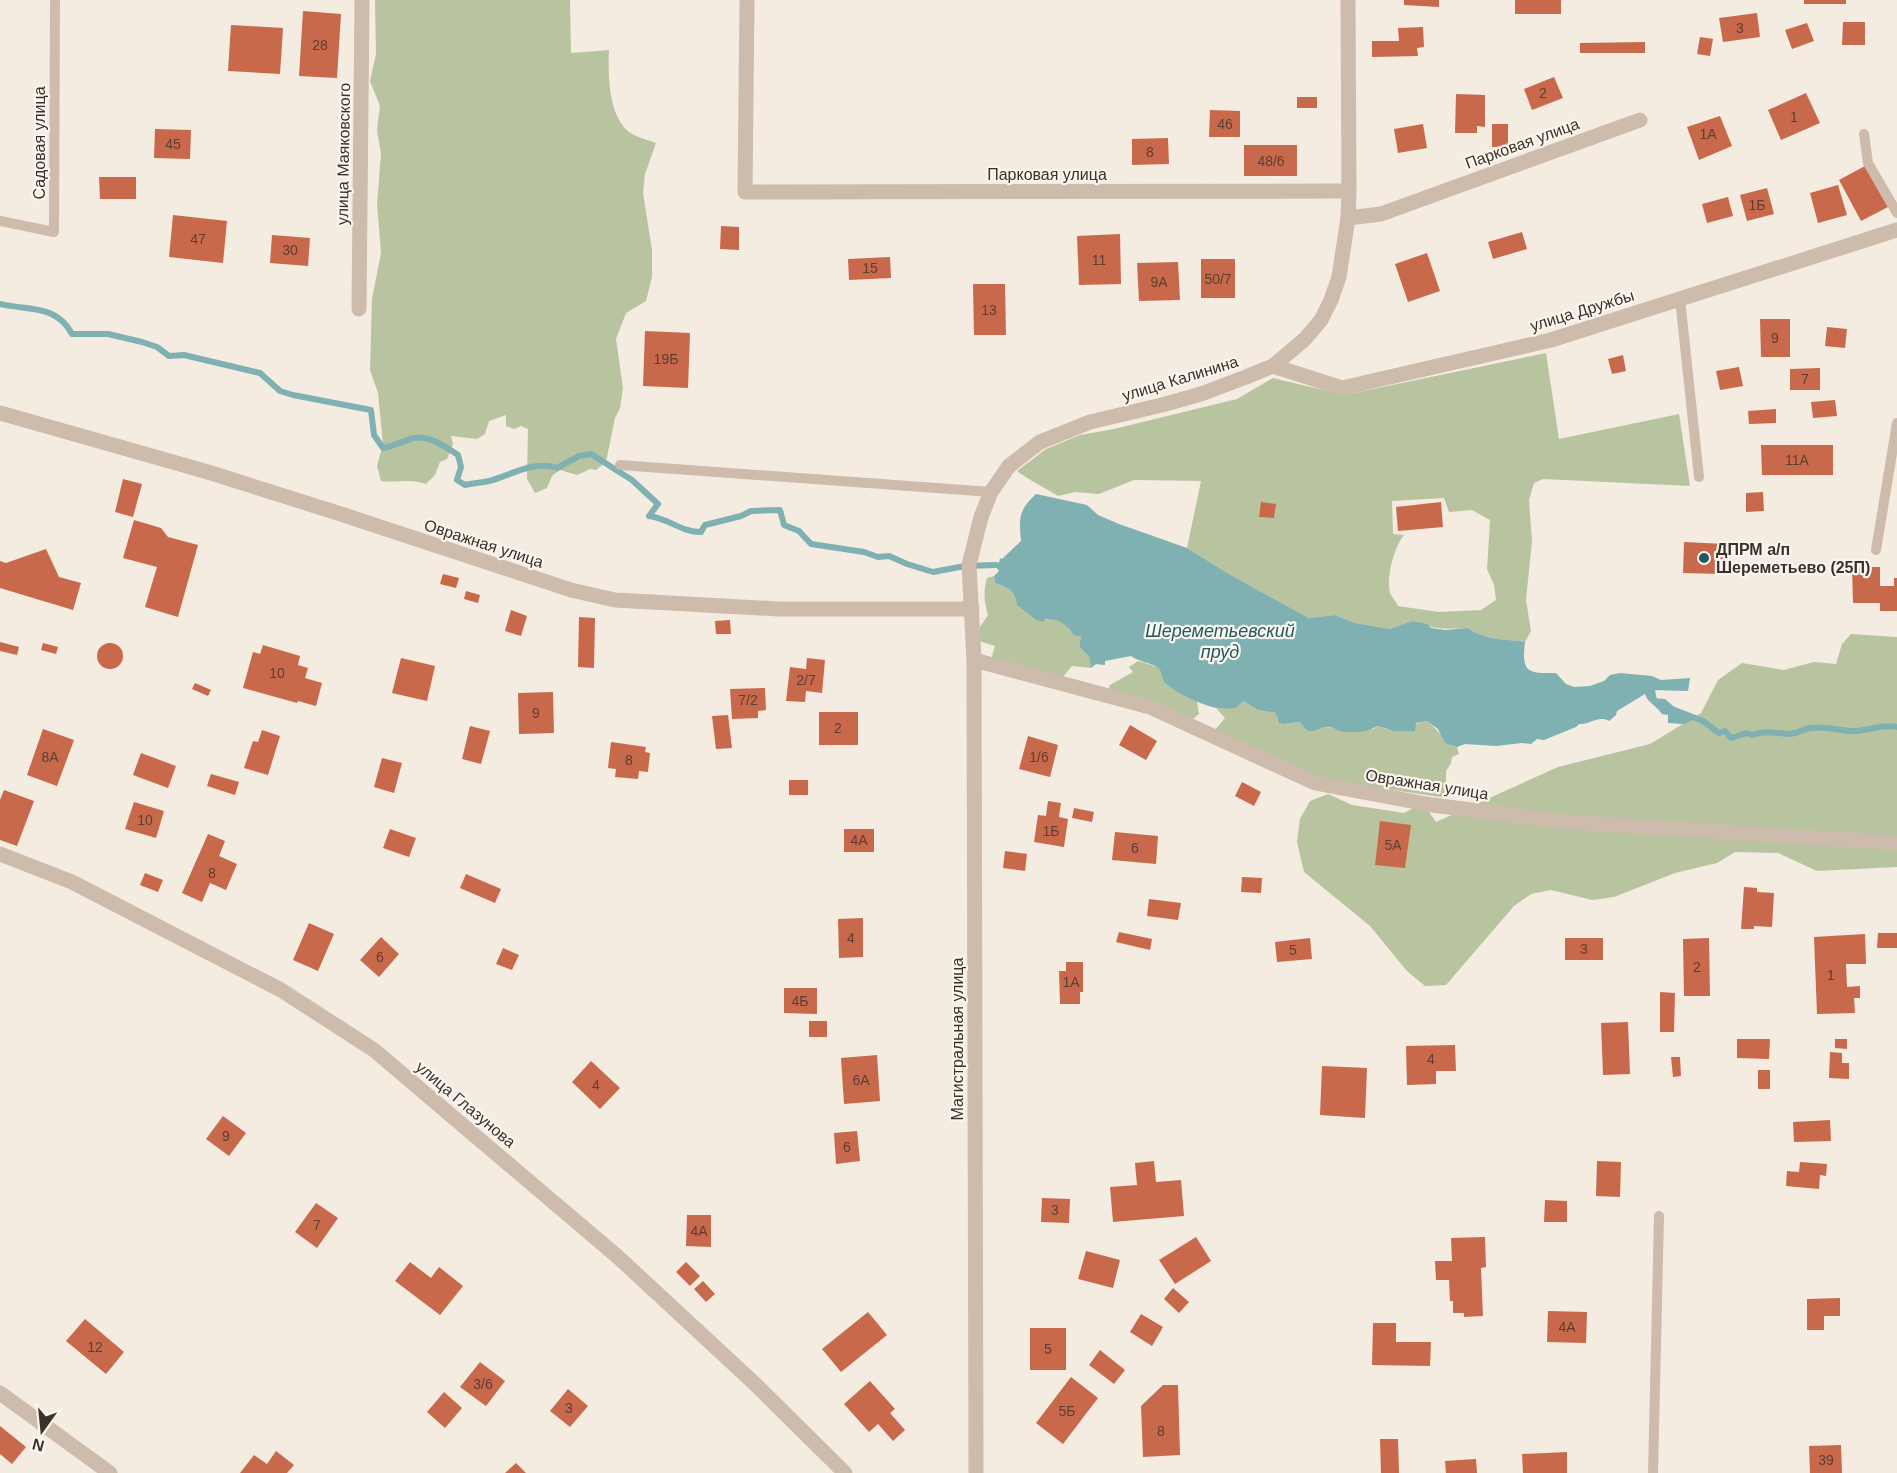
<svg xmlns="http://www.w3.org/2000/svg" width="1897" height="1473" font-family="Arial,sans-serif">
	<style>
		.green { fill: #b8c4a0; fill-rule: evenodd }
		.water { fill: #7fb0b2 }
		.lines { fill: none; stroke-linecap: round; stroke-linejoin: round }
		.stream { stroke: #7fb0b2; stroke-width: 6 }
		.building { fill: #c8694b }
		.service { stroke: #cdbbac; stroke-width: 10 }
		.minor { stroke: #cdbbac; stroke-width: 15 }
		.tertiary { stroke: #cdbbac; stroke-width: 15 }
		.poi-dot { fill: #1f5a5e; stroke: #fbf5ee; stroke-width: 2 }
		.labels { text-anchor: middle; stroke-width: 4.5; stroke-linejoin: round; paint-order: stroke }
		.number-label { font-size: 14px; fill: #5e3e33 }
		.street-label { font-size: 16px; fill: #3b302b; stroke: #fbf5ee }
		.poi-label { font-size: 16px; font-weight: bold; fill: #3b302b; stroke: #fbf5ee; text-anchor: start }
		.water-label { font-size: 18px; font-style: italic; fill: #1f5a5e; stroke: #fbf5ee }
	</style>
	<rect width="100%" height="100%" fill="#f4ebe1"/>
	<!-- green -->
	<g class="green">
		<path d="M375,0H570L571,53L609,50C608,74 608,115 629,132C636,137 648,140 656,143L645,174L643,193L652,250V277L646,301L626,313L616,339L623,388L620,408L615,418L606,462L596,470L590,469L577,475L560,470L552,476L547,488L535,493L527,479L528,429L521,426L514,429L506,426V415L489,421L485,434L477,439L451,436L453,444L447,459L440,462L435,475L426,484C408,478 399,483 381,481L377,466L383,444L378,393L370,370L372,299L381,253L377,204L381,154L377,130L380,106L370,81L376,54Z"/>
		<path d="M1546,353L1559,439L1679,414L1690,486L1543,479L1534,483L1529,500L1532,541L1526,600L1531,631L1525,642C1506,639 1483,640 1468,628C1443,629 1436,630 1412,621L1390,629L1355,623L1335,615L1309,618L1229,574L1187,548L1201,481L1134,480L1099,494L1075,492L1058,496C1044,487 1030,481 1017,471L1046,449L1080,435L1114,429L1237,399L1273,378L1344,395ZM1444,498L1449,512L1472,510L1490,520L1487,569L1494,585L1496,600L1481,610L1439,612L1398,606C1396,602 1392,597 1390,593C1386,578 1394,547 1404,535L1393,534L1392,501Z"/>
		<path d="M994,576L995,583C1007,587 1016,591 1018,605L1036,620L1051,619L1066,623L1069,630L1081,636L1079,646L1089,657L1091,668L1072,666L1061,679L991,660L995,646L979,641L980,627L988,615C984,601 983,592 987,578Z"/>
		<polygon points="1851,634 1897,637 1897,867 1817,871 1778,853 1735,852 1717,863 1675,873 1614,897 1592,900 1551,890 1531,894 1514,906 1446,985 1425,986 1407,971 1370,926 1304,872 1297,842 1300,819 1310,801 1328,794 1352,805 1404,813 1423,803 1436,822 1558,767 1650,744 1701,713 1718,680 1742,663 1784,670 1814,662 1836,664 1842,644"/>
		<polygon points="1138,661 1158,667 1162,673 1163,680 1167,685 1197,701 1199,714 1190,721 1108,691 1110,685 1133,672 1129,667"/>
		<path d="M1243,701L1258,710L1277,713V718L1284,724L1300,722L1318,728L1328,727L1351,732L1374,729L1377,726C1402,736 1405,725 1427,721C1437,728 1447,745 1457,747L1459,754L1452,757L1451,763L1446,771V798L1316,778L1214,731L1225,718L1216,708L1227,709Z"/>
	</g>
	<!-- water -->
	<path class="water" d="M1036,494L1087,505L1098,515L1119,524L1187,548L1229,574L1309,618L1335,615L1355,623L1390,629L1412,621L1427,624L1431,628L1445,630L1468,628C1483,640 1506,639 1525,642C1521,674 1529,673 1556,673L1566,684L1574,687L1590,686L1604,681L1610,675L1620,673L1652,676L1661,680L1690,678L1688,691L1652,690L1654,701L1664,702L1672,709L1695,719L1684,724L1668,723V715L1662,714C1657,706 1647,702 1645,694L1617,711L1616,715L1609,721C1598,715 1590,725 1579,724L1576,727L1544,740L1537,739L1531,744L1522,743L1496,746L1465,744L1457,747L1445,743L1438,729L1427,721L1416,723L1415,731H1394L1377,726C1370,732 1353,733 1344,732C1339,732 1335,728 1330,727C1323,726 1317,731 1311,731C1306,731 1303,725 1300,722L1284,724L1279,723L1276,713L1258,710L1243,701L1236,708C1230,709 1223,709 1217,708C1204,706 1174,692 1165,683C1161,678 1163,671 1157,667C1149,662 1139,662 1131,656L1105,661V665L1096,664L1091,668L1089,657L1079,646L1081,636H1076C1064,625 1065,620 1045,619L1044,622L1036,620L1017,605C1016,591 1007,587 995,583L994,576L999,571L996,567L997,562L999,563L1000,558L1002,559L1021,541C1019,518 1018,511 1036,494Z"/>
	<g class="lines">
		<!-- stream -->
		<g class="stream">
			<path d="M0,304C29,311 56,304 72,334H108L142,342L157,347L169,356L184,355L260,373L280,391L293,395L371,410L374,435L383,448C393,446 400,443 410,439C427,433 444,446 458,455L461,467L457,480L465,485C473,483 481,483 489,481C512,475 533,460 557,468L579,456L591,454L632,480L658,504L649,516C671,519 680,532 701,532L705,525L741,516L751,511L780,510L784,525L799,531L811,544L864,552L878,557L889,556L907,564L933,572L965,566L996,565"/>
			<path d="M1652,690L1654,701L1664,702L1672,709L1703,721L1719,733L1725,731L1731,738L1747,733L1752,735C1766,730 1774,733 1788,734C1797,734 1803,729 1810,728C1826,725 1841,732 1856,731C1870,730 1883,724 1897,727"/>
		</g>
	</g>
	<!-- building -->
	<g class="building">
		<polygon points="1404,0 1439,0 1439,7 1404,5"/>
		<rect x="1515" y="0" width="46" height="14"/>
		<rect x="1804" y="0" width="42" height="4"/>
		<polygon points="303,11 341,14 337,78 299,76"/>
		<polygon points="1757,13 1760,37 1723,42 1719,18"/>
		<polygon points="1843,22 1865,22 1865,45 1842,45"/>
		<polygon points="1807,23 1814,41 1792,49 1785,30"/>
		<polygon points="231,25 283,28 280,74 228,71"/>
		<polygon points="1423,27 1424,47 1417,48 1418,56 1372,57 1372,41 1399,41 1398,28"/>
		<polygon points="1700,37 1713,39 1710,56 1697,54"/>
		<polygon points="1645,42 1645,53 1580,53 1580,43"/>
		<polygon points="1554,77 1563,98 1532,110 1524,89"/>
		<polygon points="1806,93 1820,123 1781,140 1768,110"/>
		<polygon points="1456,94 1485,95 1485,127 1477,126 1477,133 1455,133"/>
		<rect x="1297" y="97" width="20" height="11"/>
		<polygon points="1210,110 1240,111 1240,137 1209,137"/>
		<polygon points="1720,116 1732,146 1699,160 1687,127"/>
		<polygon points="1423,124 1427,148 1398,153 1394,129"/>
		<rect x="1492" y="124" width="16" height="23"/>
		<polygon points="155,129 191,130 190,159 154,158"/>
		<polygon points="1168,138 1169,164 1132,165 1132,139"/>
		<rect x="1244" y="145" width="53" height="31"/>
		<polygon points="1865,166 1888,207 1861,221 1839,180"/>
		<polygon points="99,177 136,177 136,199 100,199"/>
		<polygon points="1838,185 1847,215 1818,223 1810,193"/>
		<polygon points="1767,188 1774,214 1747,221 1740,195"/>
		<polygon points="1728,197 1733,216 1707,223 1702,204"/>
		<polygon points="173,215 227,221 223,263 169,257"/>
		<polygon points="721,226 739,227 739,250 720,249"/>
		<polygon points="1522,232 1527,249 1493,259 1488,242"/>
		<polygon points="1120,234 1121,284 1079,285 1077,236"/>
		<polygon points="272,235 310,238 308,266 270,263"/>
		<polygon points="1427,253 1440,291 1408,302 1395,264"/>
		<polygon points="890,257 891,278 849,280 848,259"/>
		<rect x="1201" y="259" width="34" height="39"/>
		<polygon points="1178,262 1180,300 1139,301 1137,263"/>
		<polygon points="973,284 1005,284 1006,335 974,335"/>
		<polygon points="1760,319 1790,319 1790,357 1761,357"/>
		<polygon points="1827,327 1847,329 1845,348 1825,346"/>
		<polygon points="645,331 690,333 688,388 643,386"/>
		<polygon points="1623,355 1626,371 1612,374 1608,359"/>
		<polygon points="1739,367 1743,386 1720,390 1716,371"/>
		<polygon points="1820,368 1820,390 1790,390 1790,369"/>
		<polygon points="1835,400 1837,416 1813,418 1811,402"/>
		<polygon points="1776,409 1776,423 1749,424 1748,411"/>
		<polygon points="1761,445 1833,445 1833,475 1762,475"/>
		<polygon points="123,479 142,484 133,517 115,512"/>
		<polygon points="1763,492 1764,511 1746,512 1746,493"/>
		<polygon points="1261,502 1276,504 1274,518 1259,517"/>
		<polygon points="1441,502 1443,527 1398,531 1396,507"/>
		<polygon points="134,520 161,528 168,537 198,545 178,617 145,607 157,567 123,558"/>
		<polygon points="1684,542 1725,544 1723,574 1683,573"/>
		<polygon points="46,549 59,577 81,583 73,610 0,588 0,561 6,563"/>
		<polygon points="1852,567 1880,567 1880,586 1894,586 1894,578 1897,578 1897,611 1880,611 1880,603 1853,603"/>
		<polygon points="443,574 459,578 456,588 440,584"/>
		<polygon points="466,591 480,595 478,603 464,599"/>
		<polygon points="511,610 527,616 521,636 505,631"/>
		<polygon points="579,617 595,618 594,668 578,667"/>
		<polygon points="730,620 731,634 716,634 715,621"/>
		<polygon points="0,642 19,647 17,655 0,651"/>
		<polygon points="43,643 58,647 56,654 41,650"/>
		<circle cx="110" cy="656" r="13"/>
		<polygon points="263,645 300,656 298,665 308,668 305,678 322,683 316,706 298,701 297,703 243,688 253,652 260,654"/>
		<polygon points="401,658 435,666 427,701 392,693"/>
		<polygon points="807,658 825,660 822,693 806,691 805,702 786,701 790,667 806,669"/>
		<polygon points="195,683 211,690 208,696 192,689"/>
		<polygon points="765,688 766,710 758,711 758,718 732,719 730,689"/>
		<polygon points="553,692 554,733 519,734 518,693"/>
		<rect x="819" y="712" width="39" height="33"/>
		<polygon points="728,715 732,748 716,749 712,716"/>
		<polygon points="1130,725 1157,741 1146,760 1119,745"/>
		<polygon points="470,726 490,731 481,764 462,759"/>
		<polygon points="43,729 74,740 57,786 27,775"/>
		<polygon points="262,730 280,736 268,775 244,768 253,741 258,742"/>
		<polygon points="1028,736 1058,745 1050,777 1019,769"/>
		<polygon points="611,742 646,747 645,752 650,753 648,772 639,771 638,779 615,777 616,769 608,768"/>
		<polygon points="141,753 176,766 168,788 133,775"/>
		<polygon points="382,758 402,763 394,793 374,787"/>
		<polygon points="211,774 239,782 235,795 207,786"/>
		<rect x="789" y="780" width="19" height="15"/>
		<polygon points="1242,782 1261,792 1254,806 1235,796"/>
		<polygon points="4,790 34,801 17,846 0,840 0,800"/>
		<polygon points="1048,801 1061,803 1059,817 1068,819 1064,847 1034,842 1038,815 1046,816"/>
		<polygon points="134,802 164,811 156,838 125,829"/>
		<polygon points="1074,808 1094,812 1092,822 1072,818"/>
		<polygon points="1380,821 1411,825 1405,868 1375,865"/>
		<polygon points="390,829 416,838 409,857 383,848"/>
		<rect x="844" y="829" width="30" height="23"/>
		<polygon points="1115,832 1158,836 1156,864 1112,860"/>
		<polygon points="208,834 225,841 219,856 237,864 226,890 210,883 202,902 182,893"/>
		<polygon points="1005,851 1027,854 1025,871 1003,868"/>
		<polygon points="145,873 163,880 158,892 140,885"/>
		<polygon points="466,874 501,889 495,903 460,888"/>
		<polygon points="1242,877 1262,878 1261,893 1241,892"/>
		<polygon points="1744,887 1757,888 1757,892 1774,893 1772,927 1754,926 1754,929 1741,929"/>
		<polygon points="1149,899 1181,903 1178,920 1147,916"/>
		<polygon points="863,918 863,957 839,958 838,919"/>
		<polygon points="309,923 334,934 318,971 293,960"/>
		<polygon points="1119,932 1152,939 1150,950 1116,942"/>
		<polygon points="1878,933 1897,933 1897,948 1877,948"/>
		<polygon points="1865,934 1866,964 1846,964 1847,987 1860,986 1860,998 1854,998 1855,1013 1817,1014 1814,937"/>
		<polygon points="381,937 399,954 379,977 360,960"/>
		<polygon points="1310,938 1312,959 1277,962 1275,942"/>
		<rect x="1565" y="938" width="38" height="22"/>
		<polygon points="1709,938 1710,996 1684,996 1683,939"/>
		<polygon points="503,948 519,955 512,970 496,964"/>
		<polygon points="1066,962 1083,962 1083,992 1080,992 1080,1004 1060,1004 1059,971 1066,971"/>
		<polygon points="784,988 817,988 817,1014 784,1013"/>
		<polygon points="1660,992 1675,993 1674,1032 1660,1032"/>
		<rect x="809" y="1021" width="18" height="16"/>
		<polygon points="1628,1022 1630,1074 1603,1075 1601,1023"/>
		<polygon points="1737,1039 1770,1039 1769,1059 1737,1058"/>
		<polygon points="1835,1039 1847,1039 1847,1049 1835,1048"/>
		<polygon points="1455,1045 1456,1071 1436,1071 1436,1084 1407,1085 1406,1046"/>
		<polygon points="1830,1052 1842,1053 1842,1063 1849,1063 1849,1079 1829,1078"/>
		<polygon points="877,1055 880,1101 844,1104 841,1058"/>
		<polygon points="1671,1057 1680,1057 1681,1076 1673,1077"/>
		<polygon points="591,1061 620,1088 600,1109 572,1082"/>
		<polygon points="1322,1066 1367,1068 1365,1118 1320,1115"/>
		<rect x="1758" y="1070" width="12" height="19"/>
		<polygon points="223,1116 246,1133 229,1156 206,1139"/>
		<polygon points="1830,1120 1831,1141 1794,1142 1793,1122"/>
		<polygon points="857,1131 860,1161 836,1164 834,1133"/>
		<polygon points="1154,1161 1156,1182 1181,1180 1184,1216 1113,1222 1110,1187 1137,1185 1135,1163"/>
		<polygon points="1597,1161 1621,1162 1620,1197 1596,1196"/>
		<polygon points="1800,1162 1827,1164 1826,1176 1820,1175 1819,1189 1786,1186 1787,1171 1799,1172"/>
		<polygon points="1042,1198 1070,1199 1069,1223 1041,1222"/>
		<polygon points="1545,1200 1567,1201 1567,1222 1544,1222"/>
		<polygon points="316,1203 338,1218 317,1248 295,1232"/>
		<polygon points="687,1215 711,1215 711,1247 686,1246"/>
		<polygon points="1196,1237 1211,1261 1175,1284 1159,1260"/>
		<polygon points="1485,1237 1486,1267 1481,1268 1483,1316 1464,1317 1464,1313 1453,1313 1453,1301 1450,1301 1449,1280 1436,1280 1435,1261 1452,1261 1451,1238"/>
		<polygon points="1086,1251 1120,1260 1113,1288 1078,1279"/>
		<polygon points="410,1262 431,1278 439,1267 463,1286 440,1315 395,1281"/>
		<polygon points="686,1262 700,1276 690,1286 676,1272"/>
		<polygon points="703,1281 715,1294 706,1302 694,1289"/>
		<polygon points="1173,1288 1189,1302 1179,1313 1164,1299"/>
		<polygon points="1840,1298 1840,1316 1824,1316 1824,1330 1807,1330 1807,1299"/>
		<polygon points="1548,1311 1587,1312 1586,1343 1547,1342"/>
		<polygon points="868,1312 887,1335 841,1372 822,1349"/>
		<polygon points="1141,1314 1163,1327 1152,1346 1130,1332"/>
		<polygon points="85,1319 124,1352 106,1374 66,1341"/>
		<polygon points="1373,1323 1396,1323 1396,1342 1431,1342 1430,1366 1372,1365"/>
		<rect x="1030" y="1328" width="36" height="42"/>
		<polygon points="1100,1350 1125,1370 1114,1384 1089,1365"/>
		<polygon points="480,1362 505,1381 486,1406 460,1387"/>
		<polygon points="1071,1377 1098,1398 1063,1444 1036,1423"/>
		<polygon points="870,1381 895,1409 890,1413 905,1430 893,1441 878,1424 869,1432 844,1404"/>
		<polygon points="1163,1385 1178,1385 1180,1455 1143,1457 1141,1406"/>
		<polygon points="568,1389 588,1406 570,1427 550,1411"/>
		<polygon points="444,1392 462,1408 445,1428 427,1412"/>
		<polygon points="0,1426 26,1447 12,1464 0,1454"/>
		<polygon points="1380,1439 1398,1439 1399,1473 1381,1473"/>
		<polygon points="1841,1445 1842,1473 1810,1473 1809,1446"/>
		<polygon points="276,1451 294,1465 287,1473 240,1473 254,1455 267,1464"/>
		<polygon points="1567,1452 1567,1473 1523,1473 1522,1454"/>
		<polygon points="1476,1459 1477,1473 1446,1473 1445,1461"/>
		<polygon points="516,1463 526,1473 505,1473"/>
	</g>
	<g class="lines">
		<!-- service -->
		<g class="service">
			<polyline points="1864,134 1868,163 1897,213"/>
			<polyline points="0,221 54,232 55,0"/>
			<polyline points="1680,299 1699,477"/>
			<polyline points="620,465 991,492"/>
			<polyline points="1876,550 1897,423"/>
			<polyline points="1653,1473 1659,1216"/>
		</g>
		<!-- minor -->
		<g class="minor">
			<polyline points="747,0 745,192 1349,191"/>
			<polyline points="1348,218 1381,214 1640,120"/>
			<polyline points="359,309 362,0"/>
			<polyline points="1273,366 1342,388 1551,340 1897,230"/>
			<polyline points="0,413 208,472 347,516 571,590 615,600 779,609 972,609"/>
			<polyline points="974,660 1150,707 1315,783 1432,805 1567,822 1897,843"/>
			<polyline points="0,854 72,882 281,990 374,1050 618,1257 754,1383 845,1473"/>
			<polyline points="0,1393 110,1473"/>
		</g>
		<!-- tertiary -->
		<polyline class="tertiary" points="976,1473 974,660 969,565 981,517 991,492 1009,466 1040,442 1090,422 1162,405 1201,394 1246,377 1273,366 1305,339 1321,320 1331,300 1339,277 1348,218 1349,191 1348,0"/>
	</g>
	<!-- markers -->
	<circle class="poi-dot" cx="1704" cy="558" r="6"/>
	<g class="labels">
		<!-- number labels -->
		<g class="number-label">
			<text x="1740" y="33">3</text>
			<text x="320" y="50">28</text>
			<text x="1543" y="98">2</text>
			<text x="1794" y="122">1</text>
			<text x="1225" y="129">46</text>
			<text x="1708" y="139">1А</text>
			<text x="173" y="149">45</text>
			<text x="1150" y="157">8</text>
			<text x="1271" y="166">48/6</text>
			<text x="1757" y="210">1Б</text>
			<text x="198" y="244">47</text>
			<text x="290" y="255">30</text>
			<text x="1099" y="265">11</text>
			<text x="870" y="273">15</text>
			<text x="1218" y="284">50/7</text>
			<text x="1159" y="287">9А</text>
			<text x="989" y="315">13</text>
			<text x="1775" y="343">9</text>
			<text x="666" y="364">19Б</text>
			<text x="1805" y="384">7</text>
			<text x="1797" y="465">11А</text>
			<text x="277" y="678">10</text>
			<text x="806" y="685">2/7</text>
			<text x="748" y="705">7/2</text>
			<text x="536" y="718">9</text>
			<text x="838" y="733">2</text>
			<text x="50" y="762">8А</text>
			<text x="1039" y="762">1/6</text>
			<text x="629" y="765">8</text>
			<text x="145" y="825">10</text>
			<text x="1051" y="836">1Б</text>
			<text x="859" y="845">4А</text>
			<text x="1393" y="850">5А</text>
			<text x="1135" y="853">6</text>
			<text x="212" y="878">8</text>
			<text x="851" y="943">4</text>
			<text x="1584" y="954">3</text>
			<text x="1293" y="955">5</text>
			<text x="380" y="962">6</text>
			<text x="1697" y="972">2</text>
			<text x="1831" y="980">1</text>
			<text x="1071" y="987">1А</text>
			<text x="800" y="1006">4Б</text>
			<text x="1431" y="1064">4</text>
			<text x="861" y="1085">6А</text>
			<text x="596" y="1090">4</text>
			<text x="226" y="1141">9</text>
			<text x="847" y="1152">6</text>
			<text x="1055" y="1215">3</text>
			<text x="317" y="1230">7</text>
			<text x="699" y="1236">4А</text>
			<text x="1567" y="1332">4А</text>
			<text x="95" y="1352">12</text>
			<text x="1048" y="1354">5</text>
			<text x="483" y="1389">3/6</text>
			<text x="569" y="1413">3</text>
			<text x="1067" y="1416">5Б</text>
			<text x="1161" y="1436">8</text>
			<text x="1826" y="1465">39</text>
		</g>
		<!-- street labels -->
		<g class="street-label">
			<text transform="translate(39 143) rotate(-90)" y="6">Садовая улица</text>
			<text transform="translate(1522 143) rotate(-20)" y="6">Парковая улица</text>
			<text transform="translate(343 154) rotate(-89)" y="6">улица Маяковского</text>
			<text x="1047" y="180">Парковая улица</text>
			<text transform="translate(1582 310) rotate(-17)" y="6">улица Дружбы</text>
			<text transform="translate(1180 378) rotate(-17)" y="6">улица Калинина</text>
			<text transform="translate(484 543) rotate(18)" y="6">Овражная улица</text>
			<text transform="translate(1427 784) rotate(9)" y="6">Овражная улица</text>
			<text transform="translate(957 1039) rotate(-90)" y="6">Магистральная улица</text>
			<text transform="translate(466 1104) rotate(40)" y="6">улица Глазунова</text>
		</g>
		<!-- poi labels -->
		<g class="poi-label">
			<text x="1716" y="555">ДПРМ а/п<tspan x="1716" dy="18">Шереметьево (25П)</tspan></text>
		</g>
		<!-- water labels -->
		<g class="water-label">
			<text x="1220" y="637">Шереметьевский<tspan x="1220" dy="21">пруд</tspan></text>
		</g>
	</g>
	<!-- north arrow -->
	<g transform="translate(42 1431) rotate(195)" stroke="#fbf5ee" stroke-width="4.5" paint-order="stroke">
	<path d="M0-4.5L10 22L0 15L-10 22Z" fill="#3b302b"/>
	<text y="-9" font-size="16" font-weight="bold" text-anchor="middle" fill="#3b302b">N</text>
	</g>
</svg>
